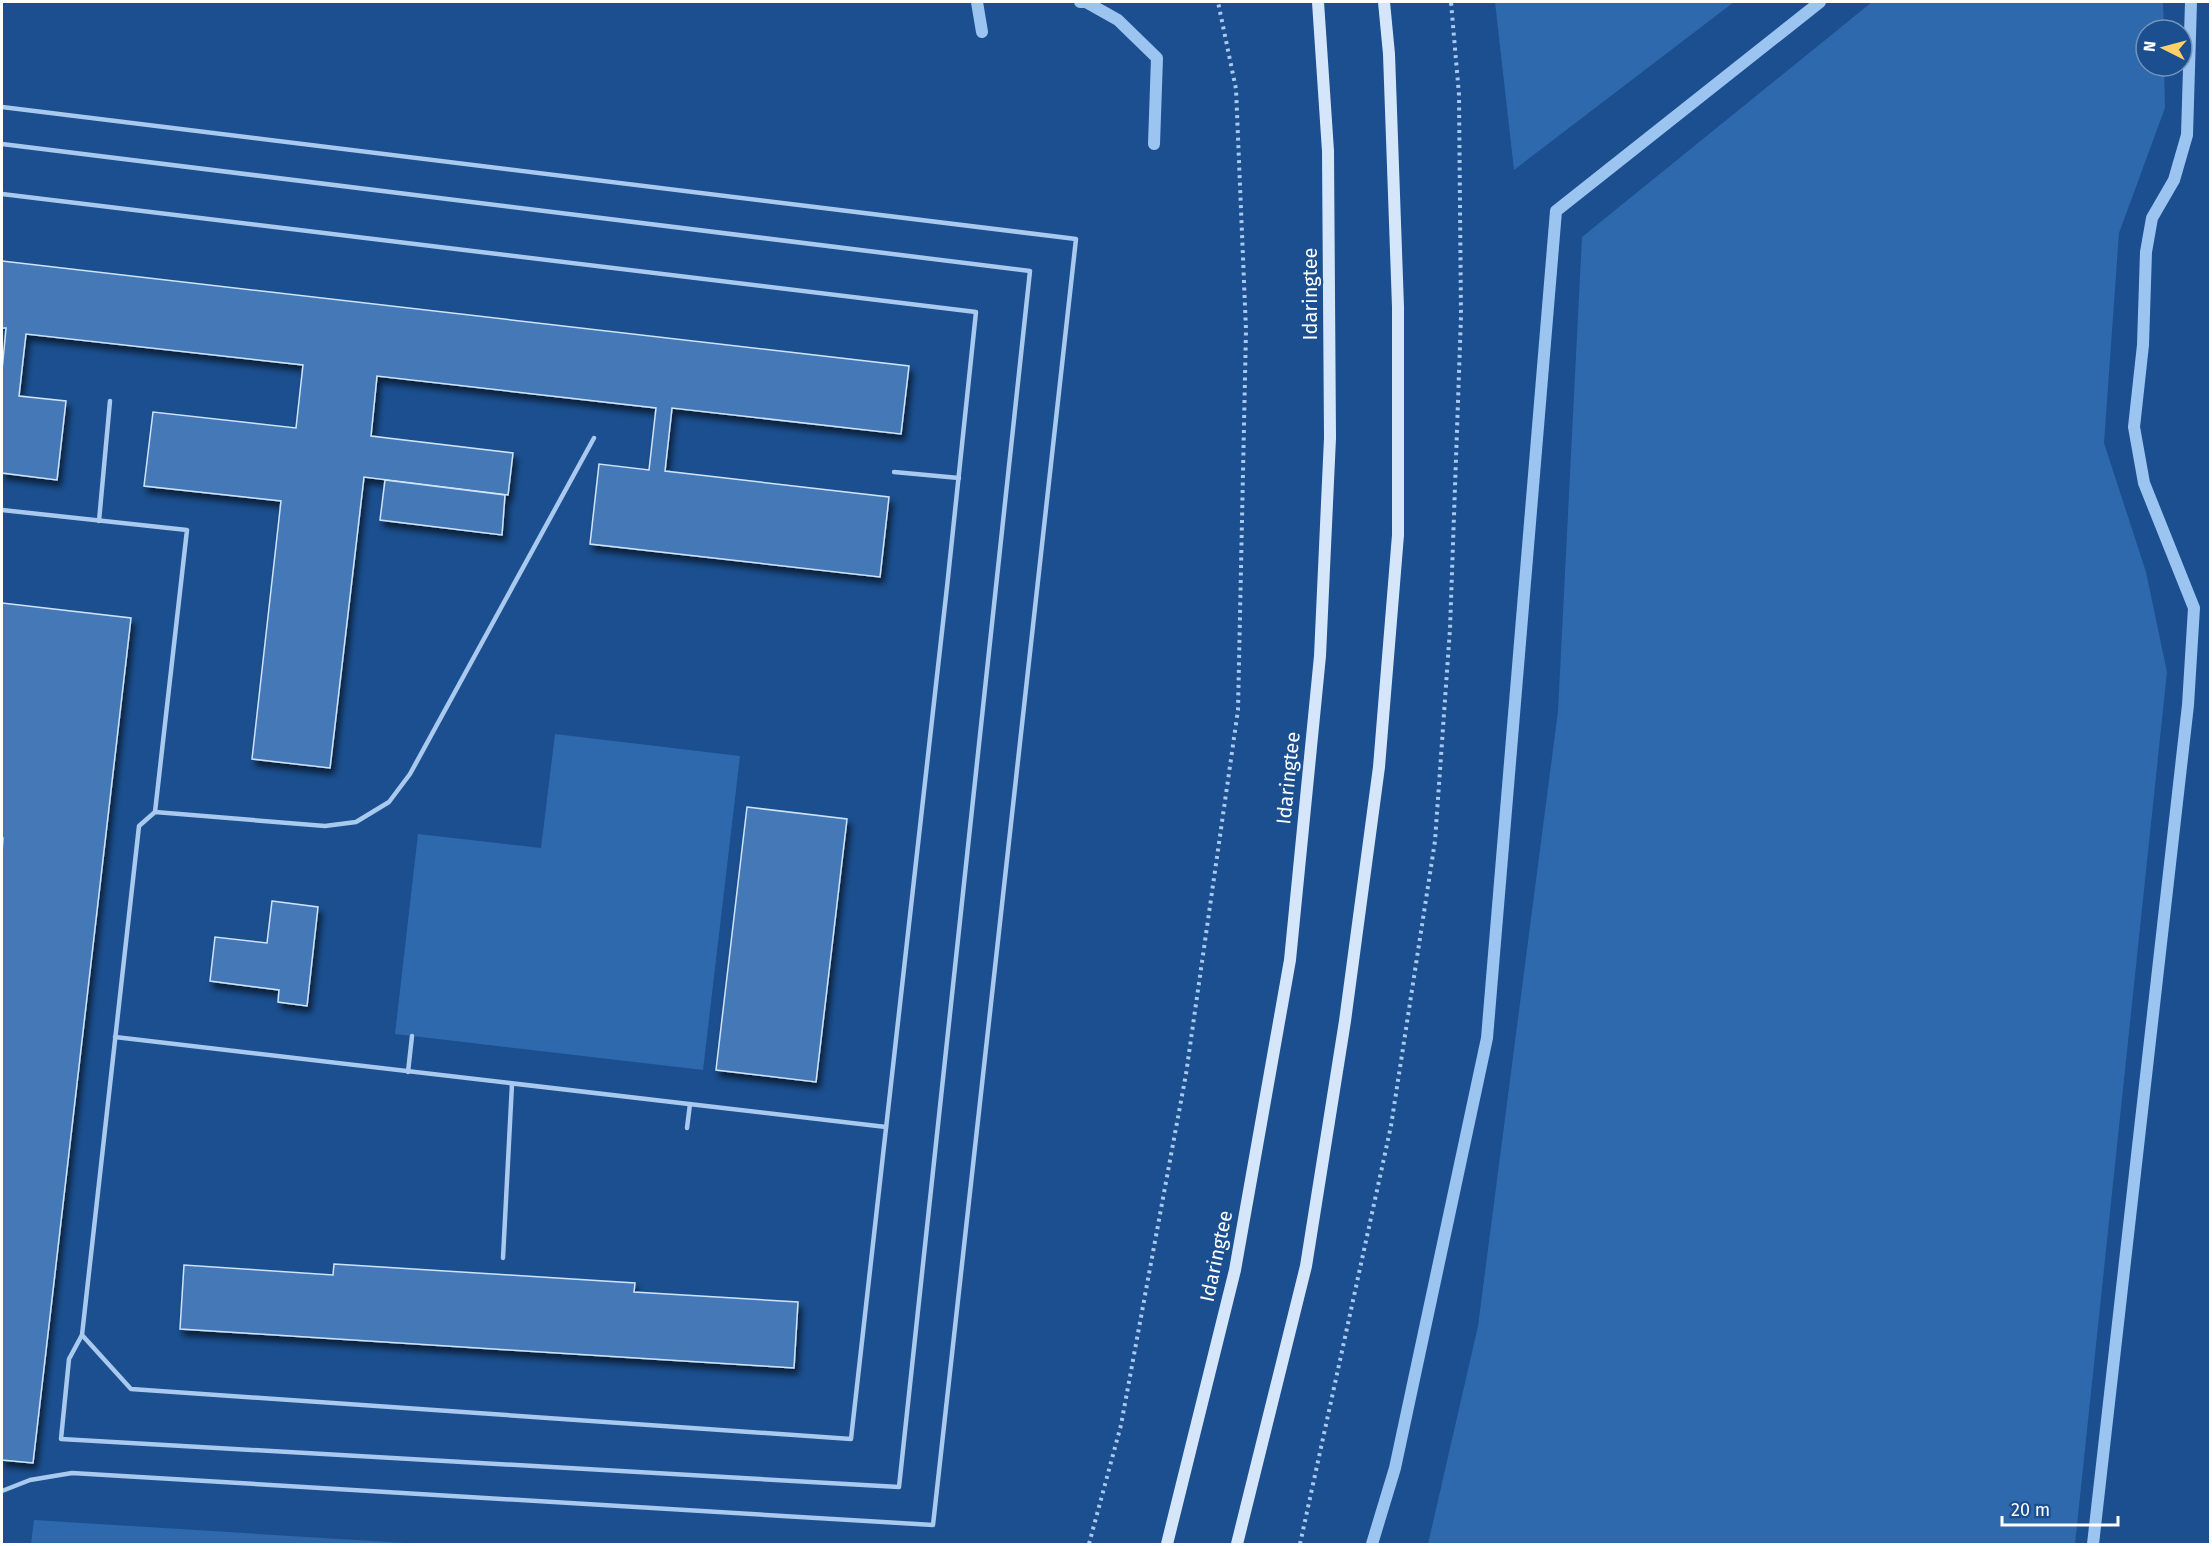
<svg xmlns="http://www.w3.org/2000/svg" width="2212" height="1546" font-family="'Fira Sans',sans-serif">
	<style>
		.green { fill: #2e69ad }
		.lines { fill: none; stroke-linecap: round; stroke-linejoin: round }
		.stream { stroke: #9cc4f0; stroke-width: 12 }
		.building { fill: #4478b7; stroke: #cfe3fa; stroke-width: 1.5; filter: url(#shadow) }
		.path { stroke: #a9c9ee; stroke-width: 4; stroke-dasharray: 3 4.5; stroke-linecap: butt }
		.lane { stroke: #a9c9ee; stroke-width: 4.5 }
		.secondary { stroke: #d6e6fa; stroke-width: 12 }
		.labels { text-anchor: middle; stroke-width: 4.5; stroke-linejoin: round; paint-order: stroke }
		.street-label { font-size: 20px; fill: #fff; stroke: #1b4f8f }
	</style>
	<defs>
		<filter id="shadow"><feDropShadow dx="3.5" dy="6" stdDeviation="3" flood-color="#0009"/></filter>
	</defs>
	<rect width="100%" height="100%" fill="#1b4f8f"/>
	<!-- green -->
	<g class="green">
		<polygon points="1495,2 1734,2 1514,170"/>
		<polygon points="1872,2 2163,2 2164,30 2146,30 2146,66 2164,66 2165,108 2119,233 2104,443 2146,572 2167,672 2075,1544 1428,1544 1478,1326 1558,711 1582,237"/>
		<polygon points="555,734 740,756 703,1070 395,1034 418,834 541,848"/>
		<polygon points="34,1520 421,1544 31,1544"/>
	</g>
	<g class="lines">
		<!-- stream -->
		<g class="stream">
			<polyline points="977,2 982,32"/>
			<polyline points="1080,2 1086,2 1118,20 1157,58 1154,144"/>
			<polyline points="1372,1544 1395,1468 1487,1038 1556,211 1820,2"/>
			<polyline points="2093,1544 2188,705 2194,608 2144,483 2134,427 2143,345 2146,252 2152,218 2174,180 2187,135 2191,2"/>
		</g>
	</g>
	<!-- building -->
	<g class="building">
		<polygon points="2,261 909,366 901,434 672,408 665,471 889,497 880,577 590,544 599,464 649,470 656,408 377,376 371,436 513,453 508,495 364,477 330,768 252,759 281,501 144,486 153,412 296,428 303,365 26,334 19,396 66,401 57,480 2,473 2,371 6,328 2,328"/>
		<polygon points="385,480 505,495 502,535 380,520"/>
		<polygon points="2,603 131,618 33,1463 2,1460 2,853 3,838 2,838"/>
		<polygon points="747,807 847,819 816,1082 716,1070"/>
		<polygon points="272,901 318,907 307,1006 278,1002 279,990 210,981 215,937 267,943"/>
		<polygon points="334,1264 635,1283 634,1292 798,1302 794,1368 180,1329 184,1265 333,1275"/>
	</g>
	<g class="lines">
		<!-- path -->
		<g class="path">
			<polyline points="1089,1544 1121,1425 1186,1074 1238,710 1246,330 1236,89 1218,2"/>
			<polyline points="1300,1544 1391,1126 1435,841 1450,629 1461,316 1459,95 1451,2"/>
		</g>
		<!-- lane -->
		<g class="lane">
			<polyline points="2,107 1076,239 933,1525 72,1473 30,1480 2,1491"/>
			<polyline points="2,144 1030,271 899,1487 61,1439 69,1359 82,1335"/>
			<polyline points="2,194 976,312 947,587 851,1439 131,1389 82,1335 139,826 155,812 325,826 356,822 389,802 410,774 594,438"/>
			<polyline points="894,472 959,478"/>
			<polyline points="2,510 187,530 155,812"/>
			<polyline points="99,521 110,401"/>
			<polyline points="115,1037 886,1127"/>
			<polyline points="408,1072 412,1036"/>
			<polyline points="687,1128 690,1104"/>
			<polyline points="503,1258 512,1084"/>
		</g>
		<!-- secondary -->
		<g class="secondary">
			<polyline points="1167,1544 1235,1270 1290,960 1320,656 1330,438 1328,151 1318,2"/>
			<polyline points="1237,1544 1306,1266 1345,1021 1379,767 1398,535 1398,307 1389,54 1384,2"/>
		</g>
	</g>
	<g class="labels">
		<!-- street labels -->
		<g class="street-label">
			<text transform="translate(1310 294) rotate(-90)" y="7">Idaringtee</text>
			<text transform="translate(1288 778) rotate(-84)" y="7">Idaringtee</text>
			<text transform="translate(1216 1256) rotate(-78)" y="7">Idaringtee</text>
		</g>
	</g>
	<!-- border -->
	<rect width="2212" height="1546" fill="none" stroke="#ffffff" stroke-width="6"/>
	<!-- north arrow -->
	<g transform="translate(2164 48) rotate(276)"><circle r="28" fill="#1b4f8f" stroke="#7695bc" stroke-width="1.5"/>
	<path d="M0-4.5L10 22L0 15L-10 22Z" fill="#ffd166"/>
	<text y="-9" font-size="16" font-weight="bold" text-anchor="middle" fill="#ffffff">N</text>
	</g>
	<!-- scale -->
	<path d="M2002 1516v9h116v-9" fill="none" stroke="#ffffff" stroke-width="3"/>
	<text x="2011" y="1516" font-size="18" fill="#ffffff" stroke="#1b4f8f" stroke-width="4.5" paint-order="stroke">20 m</text>
</svg>
